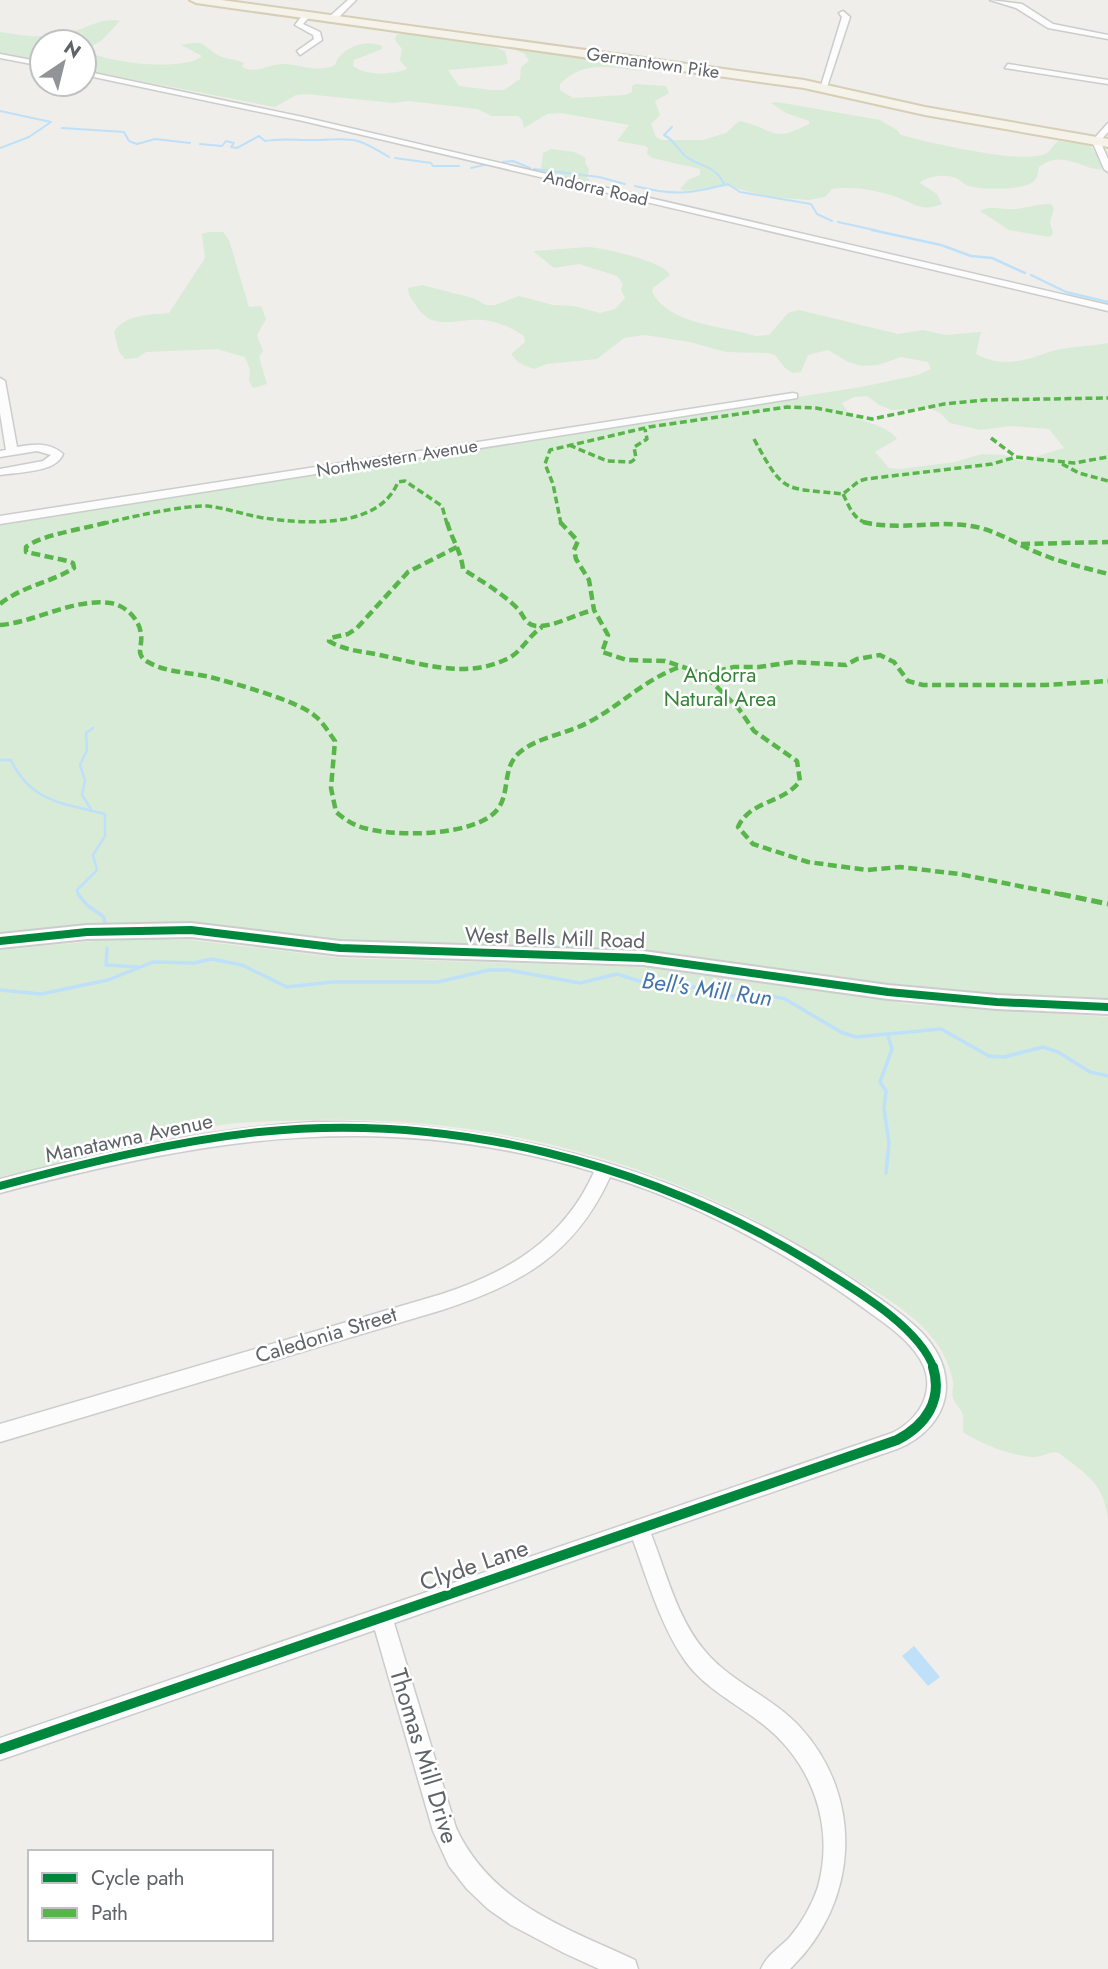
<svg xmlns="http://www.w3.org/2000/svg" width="1108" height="1969" font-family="Jost,sans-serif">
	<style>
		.green { fill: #d8ebd6; fill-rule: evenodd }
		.water { fill: #bfe0f9 }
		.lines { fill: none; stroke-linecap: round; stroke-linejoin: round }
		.stream-far2 { stroke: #bfe0f9; stroke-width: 2 }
		.stream-far1 { stroke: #bfe0f9; stroke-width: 2.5 }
		.stream { stroke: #bfe0f9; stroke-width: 3.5 }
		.minor-casing { stroke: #cbcccc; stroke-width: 3 }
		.tertiary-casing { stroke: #cbcccc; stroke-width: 4 }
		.primary-casing { stroke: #d7ceb8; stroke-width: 4 }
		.minor { fill: #fdfcfc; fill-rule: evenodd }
		.tertiary { fill: #fdfcfc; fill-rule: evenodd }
		.primary { fill: #f4f2e9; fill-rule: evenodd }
		.quiet-far2 { stroke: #58b549; stroke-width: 3.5; stroke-dasharray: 7 3.5; stroke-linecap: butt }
		.quiet-far1 { stroke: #58b549; stroke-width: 4.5; stroke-dasharray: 9 4.5; stroke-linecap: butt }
		.quiet { stroke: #58b549; stroke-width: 5; stroke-dasharray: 11 5; stroke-linecap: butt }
		.cycleway-far1-casing { stroke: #fff; stroke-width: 12 }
		.cycleway-casing { stroke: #fff; stroke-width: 14 }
		.cycleway-far1 { stroke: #00873e; stroke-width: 8 }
		.cycleway { stroke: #00873e; stroke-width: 10 }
		.labels { text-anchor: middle; stroke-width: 5; stroke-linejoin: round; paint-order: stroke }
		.far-street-label { font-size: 18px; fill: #5f6368; stroke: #fff }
		.park-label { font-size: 21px; fill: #348238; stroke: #fff }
		.street-label { font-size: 21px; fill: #5f6368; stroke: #fff }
		.water-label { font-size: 23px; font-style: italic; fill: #4174aa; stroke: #fff }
		.near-street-label { font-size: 24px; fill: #5f6368; stroke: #fff }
	</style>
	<rect width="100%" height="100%" fill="#efeeea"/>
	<!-- green -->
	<g class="green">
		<path d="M115,20L120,21L101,41L85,50C105,63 184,72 202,56L181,45C202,40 201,43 216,54C223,59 236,59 244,63L242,67C253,73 263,68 274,65C295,60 314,75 335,65C340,48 366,38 382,46V49L354,60L353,66C366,76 392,75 407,69L400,60L402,49L395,40L396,35C423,28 480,40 505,51L508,63L504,65L448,70L459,86L491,90H504L520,79L521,67L529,61L525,54L513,49L515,47L655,68L647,71C614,69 585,58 560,84V90L573,98L625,95L632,92V86L636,84L666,86L669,93L655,101L660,115L651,124L656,137L661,140H703L726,133L739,121C777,129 769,144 809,124V121L786,113L771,103L777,102L880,120L897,130L901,135C927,142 1026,166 1047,153C1051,150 1054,144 1058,141L1090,145L1100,160L1102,169C1085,172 1063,148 1039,167C1038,172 1038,177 1034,181C1023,191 983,190 969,186C964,185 961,180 956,178C945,174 928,175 920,183L937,194L942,204C921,213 912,202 894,196C874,190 853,186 832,189L825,197L809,200L770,197L727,186L684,191L680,189L688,180L700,175V169L652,158L647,154L648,148L645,146L617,141L629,125L561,113L547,114L524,128L522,120L518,116H492L477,109L408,101L393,103L306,94L296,95L275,107L84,70V42H42V61L0,53V32C24,36 55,40 78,30C92,25 99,20 115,20Z"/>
		<polygon points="551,149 574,152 586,158 585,163 589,169 587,178 594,183 590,184 541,171 543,153"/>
		<path d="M1051,204L1054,208L1050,222L1053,234L1049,237L1009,230L980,211C989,205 998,209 1009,209C1023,210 1036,203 1051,204Z"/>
		<path d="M209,232H223L229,240L249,307L261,306L266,319L257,335L263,351L259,357L267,384L253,388L249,381L250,370L245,357L217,349L146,352L137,358L125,359L119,352L114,332C125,314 150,315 169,313L205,258L202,234Z"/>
		<path d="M588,247C605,248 665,262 670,275L653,288L652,292C669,325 724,326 756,336L769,335L788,313L799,310L898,334L923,330L946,335L981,332L976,354C1000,367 1023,362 1046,353C1065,346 1089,347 1108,343V1002L909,990L704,960L365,945L230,930L0,936V522L861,387L918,375L931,369L928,362L901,357L878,365L862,366L848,362L828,350L808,355L801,372L793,373L785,368L775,355L768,353L726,352L690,342L645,335L624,338L597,359L547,364L534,369L519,363L511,354L525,342L524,336C513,328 496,321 483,320C458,318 433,332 417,307C413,300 408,297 408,288L422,285L473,298L486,305H495L519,296L553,305L574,306L600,313L615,309L625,298L621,290L623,284L617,276L579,264L554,268L533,251ZM867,396L879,405L892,410L929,408L940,413L950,423L980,430L1011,426L1049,429L1064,448L1021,461L1004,455L982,454L955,462L900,469L889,468L875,452L897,439C885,421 852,425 842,403L854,397Z"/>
		<path d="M127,938L191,940L341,958L647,967L708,974L908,1004L1108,1017V1520C1104,1483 1087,1475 1059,1453C1049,1450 1043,1458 1032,1457C1008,1455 985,1445 964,1433C962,1427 964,1422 963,1417C963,1410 955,1405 953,1398C951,1393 954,1387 953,1382C951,1369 943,1351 935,1341C912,1310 872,1290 839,1269C679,1165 503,1116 313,1120C280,1121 246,1121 214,1126C141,1136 72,1162 0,1177V950Z"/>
	</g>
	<!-- water -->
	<polygon class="water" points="914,1646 940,1677 928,1686 902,1656"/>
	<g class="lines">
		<!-- stream-far2 -->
		<g class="stream-far2">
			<polyline points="0,111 51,122 29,137 0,148"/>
			<path d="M672,127L664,135C674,140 676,147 684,155C699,168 714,163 724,184"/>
			<polyline points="62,128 124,132 129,141 137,144 155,139 190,143"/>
			<path d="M200,144L222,146L226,141L234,143L231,147L237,148L259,136L265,141C281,138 294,140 310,140C352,140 350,133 389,157"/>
			<polyline points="395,158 431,163 433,166 459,166"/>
			<polyline points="503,162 513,161 530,168"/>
			<polyline points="471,168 484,165"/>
			<polyline points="534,169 599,177 625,184"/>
			<path d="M635,186C674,196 689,194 728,184L740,192L811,204L817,214L832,221"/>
			<polyline points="838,222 879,231"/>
		</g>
		<!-- stream-far1 -->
		<g class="stream-far1">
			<polyline points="872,230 941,245 971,256 992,258 1025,273"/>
			<polyline points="1031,275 1066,292 1108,302"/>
			<path d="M0,760H11C31,803 64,803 105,814V836L93,855L97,870L77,890L79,896"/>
			<polyline points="91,809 82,795 85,780 80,765 87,750 86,733 93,728"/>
		</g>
		<!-- stream -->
		<g class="stream">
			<polyline points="78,894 87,905 104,917 105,923"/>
			<polyline points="107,948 106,965 138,967"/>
			<polyline points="0,990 41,994 108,980 153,962 194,963 211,959 242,965 287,987 332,982 438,982 489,970 508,970 580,983 617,974 645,983 675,982 726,996 767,995 785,999 841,1032 856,1037 941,1029 989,1056 1004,1057 1043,1047 1058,1052 1090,1072 1108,1076"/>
			<polyline points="886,1173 889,1143 884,1109 886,1091 880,1082 892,1049 888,1036"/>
		</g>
		<defs>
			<g id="minor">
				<polygon points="348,0 356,0 335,21 329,21 329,17"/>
				<polygon points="990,0 1022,4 1053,24 1108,35 1108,39 1048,28 1016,8"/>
				<polygon points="843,11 850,17 827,87 820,89 842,17 839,13"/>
				<polygon points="304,13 311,15 303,24 320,32 322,40 300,55 297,51 314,39 313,35 295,25"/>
				<polygon points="0,54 42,62 42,66 0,58"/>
				<polygon points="1008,64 1108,80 1108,84 1005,68"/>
				<polygon points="84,71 303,117 1108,305 1108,311 303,121 84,75"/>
				<polygon points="1108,123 1108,132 1100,141 1108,159 1108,172 1104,169 1092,141"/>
				<path d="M0,378L5,381L17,447C33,444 50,442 63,454C56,473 17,472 0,475V469L43,461L51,455L37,451L0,457V451L6,450L0,413Z"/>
				<polygon points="793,393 797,394 797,398 0,524 0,516"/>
				<path d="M314,1122C517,1121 702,1174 869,1291C901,1314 946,1341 946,1386C946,1416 923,1439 897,1449L651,1534C666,1572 677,1618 704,1650C730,1682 771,1696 799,1726C865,1797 859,1903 790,1969H761C767,1955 779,1948 789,1938C801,1924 812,1905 818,1887C835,1825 812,1761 760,1722C735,1703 705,1688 686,1662C661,1627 648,1581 633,1540L394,1623L456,1828C491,1903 564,1927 635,1960L638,1969H599L564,1953L511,1925L488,1909L467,1889L449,1866L433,1831L375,1630L0,1760V1738L892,1433C920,1419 938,1389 920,1359C908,1339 887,1325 869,1312C816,1273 759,1239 699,1211C670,1198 640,1186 610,1177C574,1256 520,1284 442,1310L0,1442V1424L442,1294C509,1272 564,1239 594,1172C383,1108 208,1138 0,1193V1179C104,1152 206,1129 314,1122Z"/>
			</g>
			<polygon id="tertiary" points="191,923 340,941 643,951 888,985 997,995 1108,1000 1108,1014 997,1009 888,999 643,965 340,955 191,937 87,939 0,948 0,934 87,925"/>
			<polygon id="primary" points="190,0 221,0 804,80 925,107 1108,139 1108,147 925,115 804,88 196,3"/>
		</defs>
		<!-- minor casing -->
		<use href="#minor" class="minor-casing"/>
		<!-- tertiary casing -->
		<use href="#tertiary" class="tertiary-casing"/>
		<!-- primary casing -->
		<use href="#primary" class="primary-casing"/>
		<!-- minor -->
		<use href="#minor" class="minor"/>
		<!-- tertiary -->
		<use href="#tertiary" class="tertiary"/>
		<!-- primary -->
		<use href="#primary" class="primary"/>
		<!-- quiet-far2 -->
		<g class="quiet-far2">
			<polyline points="991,438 1016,457 1074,463 1108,457"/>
			<path d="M754,439C785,496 783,487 843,494L859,481L866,479L992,464L1016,457"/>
			<polyline points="569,445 607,461 631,462 636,458 634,447 647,439 645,429"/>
			<polyline points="1062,464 1079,473 1108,481"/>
			<path d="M843,494C850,508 854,522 872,524"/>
			<path d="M102,524C125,518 184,505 207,506C226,508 245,515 264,518C307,524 379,529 398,482L405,481L442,506L447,524"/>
			<polyline points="561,524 553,484 545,464 550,450 649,427 787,407 816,408 872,419 944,404 985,400 1108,398"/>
		</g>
		<!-- quiet-far1 -->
		<g class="quiet-far1">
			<path d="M447,522C452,540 461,551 463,569C481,581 501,592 517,608C524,615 525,625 536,626C555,627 575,614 594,610"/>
			<path d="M560,522L578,541L574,550L576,559L589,580L594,610L608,635L602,652L627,660L665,661L704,674L739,709L754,731L797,761L800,781C783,804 750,800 738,827L753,844L808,862L867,870L900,867L959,874L1069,896"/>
			<path d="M863,522C899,531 935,520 971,526C998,530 1020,547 1046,556C1066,564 1087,568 1108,574"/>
			<polyline points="1021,544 1108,542"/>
			<path d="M457,547L408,572L357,628L348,634L330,638L329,641C345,651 362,651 380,655C422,664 466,679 507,659C522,652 528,636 542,627"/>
			<path d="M0,604C22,586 50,583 74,568L73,563L68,561L26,552V547C43,534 85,529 108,522"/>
			<path d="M0,625C36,622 73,598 110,603C125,605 140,619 141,635C143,647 134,654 148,662C167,673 189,672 210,677C233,683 299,701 315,716C323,722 329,733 335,741L331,788L336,812C343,818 350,823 358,826C389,838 475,837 497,810C511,793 501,768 520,752C540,736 567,734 589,722C621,705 645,679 680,667"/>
			<polyline points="704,674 734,667 759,667 793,662 846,665 857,659 880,655 894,662 908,681 923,685 1045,685 1108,681"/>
		</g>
		<!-- quiet -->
		<polyline class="quiet" points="1060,894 1108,904"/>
		<defs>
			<g id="cycleway-far1">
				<polyline points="0,941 87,932 191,930 340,948 643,958 888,992 997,1002 1108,1007"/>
				<path d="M0,1186C85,1163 171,1142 259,1132C452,1112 648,1163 812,1263C850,1287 919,1325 934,1369"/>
			</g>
			<path id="cycleway" d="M0,1749L897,1440C926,1425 943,1400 933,1367"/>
		</defs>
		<!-- cycleway-far1 casing -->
		<use href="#cycleway-far1" class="cycleway-far1-casing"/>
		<!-- cycleway casing -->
		<use href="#cycleway" class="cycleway-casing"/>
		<!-- cycleway-far1 -->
		<use href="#cycleway-far1" class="cycleway-far1"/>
		<!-- cycleway -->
		<use href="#cycleway" class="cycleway"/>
	</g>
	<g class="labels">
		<!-- far-street labels -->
		<g class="far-street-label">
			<text transform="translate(653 63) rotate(8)" y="6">Germantown Pike</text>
			<text transform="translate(596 188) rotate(13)" y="6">Andorra Road</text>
			<text transform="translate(397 458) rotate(-9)" y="6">Northwestern Avenue</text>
		</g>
		<!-- park labels -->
		<g class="park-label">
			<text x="720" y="682">Andorra<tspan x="720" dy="24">Natural Area</tspan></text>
		</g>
		<!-- street labels -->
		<g class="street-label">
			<text transform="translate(555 938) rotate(2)" y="7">West Bells Mill Road</text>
			<text transform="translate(129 1138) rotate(-12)" y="7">Manatawna Avenue</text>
			<text transform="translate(326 1335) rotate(-17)" y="7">Caledonia Street</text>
		</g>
		<!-- water labels -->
		<g class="water-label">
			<text transform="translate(707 989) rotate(8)" y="8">Bell's Mill Run</text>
		</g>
		<!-- near-street labels -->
		<g class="near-street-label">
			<text transform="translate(474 1565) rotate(-19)" y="8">Clyde Lane</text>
			<text transform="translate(424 1756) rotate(73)" y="8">Thomas Mill Drive</text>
		</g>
	</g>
	<!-- legend -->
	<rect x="28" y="1850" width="245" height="91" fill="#ffffff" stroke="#bfc1c3" stroke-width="2"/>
	<rect x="42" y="1873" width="35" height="10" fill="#00873e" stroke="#bfc1c3" stroke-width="2"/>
	<text x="91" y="1885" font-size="21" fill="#5f6368">Cycle path</text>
	<rect x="42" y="1908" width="35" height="10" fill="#58b549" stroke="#bfc1c3" stroke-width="2"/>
	<text x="91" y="1920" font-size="21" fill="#5f6368">Path</text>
	<!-- north arrow -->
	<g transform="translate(63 63) rotate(35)"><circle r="33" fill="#ffffff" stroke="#bfc1c3" stroke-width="2"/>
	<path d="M0-5L12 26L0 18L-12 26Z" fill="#919496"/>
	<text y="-10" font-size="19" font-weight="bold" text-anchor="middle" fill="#5f6368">N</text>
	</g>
</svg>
